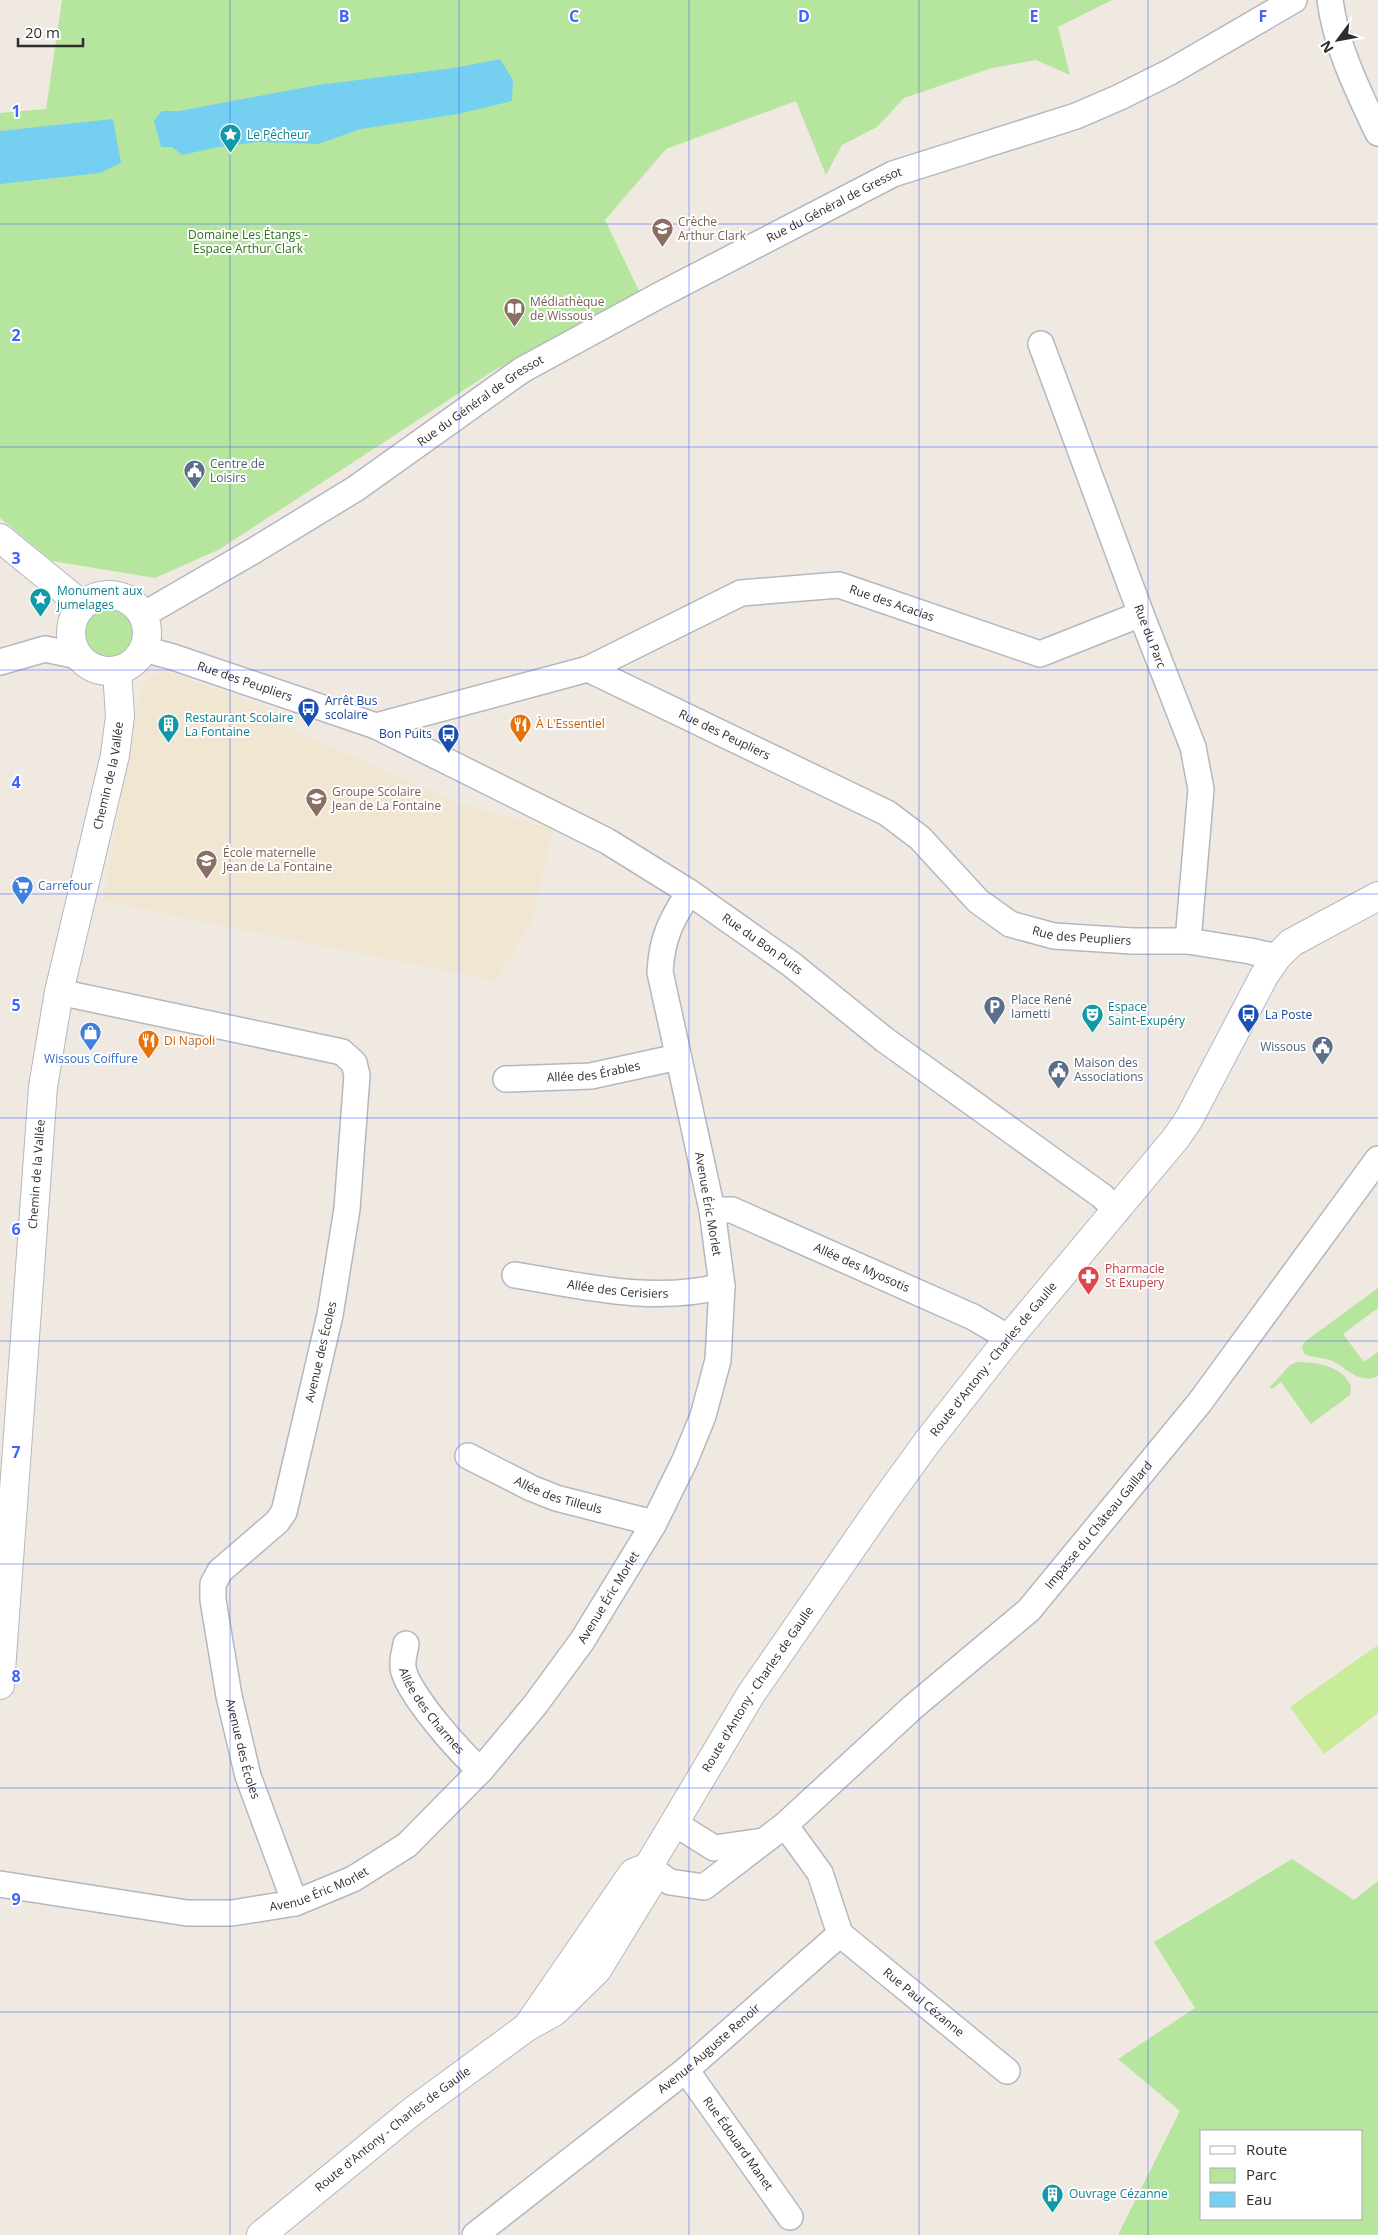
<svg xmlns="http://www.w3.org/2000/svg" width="1378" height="2235" font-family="'Open Sans',sans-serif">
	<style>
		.education { fill: #f0e6d1 }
		.green { fill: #b6e59e; fill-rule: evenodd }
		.pitch { fill: #c9ec9a }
		.water { fill: #75cff0 }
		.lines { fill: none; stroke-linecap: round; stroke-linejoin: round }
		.minor-casing { stroke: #b4b7c1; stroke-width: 28 }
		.tertiary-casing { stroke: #b4b7c1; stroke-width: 30 }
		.minor { stroke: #fff; stroke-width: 25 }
		.tertiary { stroke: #fff; stroke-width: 28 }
		.grid { fill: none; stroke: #4264fb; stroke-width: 1; stroke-opacity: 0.55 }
		.labels { text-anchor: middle; stroke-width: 4; stroke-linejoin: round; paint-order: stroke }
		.culture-label { font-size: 12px; fill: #0d838f; stroke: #fff; text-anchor: start }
		.street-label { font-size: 12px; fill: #2e2e2e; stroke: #fff }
		.education-label { font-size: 12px; fill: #785e54; stroke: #fff; text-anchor: start }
		.park-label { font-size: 12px; fill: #2c6e1b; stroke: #fff }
		.service-label { font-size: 12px; fill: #4e5e75; stroke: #fff; text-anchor: start }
		.transit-label { font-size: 12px; fill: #164399; stroke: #fff; text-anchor: start }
		.food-label { font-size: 12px; fill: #c56008; stroke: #fff; text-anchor: start }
		.shop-label { font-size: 12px; fill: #366cbe; stroke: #fff; text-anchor: start }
		.health-label { font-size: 12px; fill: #be3a42; stroke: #fff; text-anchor: start }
		.grid-label { font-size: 16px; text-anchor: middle; font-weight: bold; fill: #4264fb; stroke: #fff; stroke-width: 4; stroke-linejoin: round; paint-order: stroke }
	</style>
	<rect width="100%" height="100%" fill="#efe9e1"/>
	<!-- education -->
	<polygon class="education" points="166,671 272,709 275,722 458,803 553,829 532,922 495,981 103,901 139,697 144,680"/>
	<!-- green -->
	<g class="green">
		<polygon points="62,0 1112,0 1058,27 1070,75 1036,60 992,68 904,98 877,127 842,145 826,175 796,101 666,149 605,220 640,293 493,371 220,549 155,578 52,561 0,518 0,113 46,109"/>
		<circle cx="110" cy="634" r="26"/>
		<path d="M1378,1288V1308L1343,1334L1364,1362L1378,1352V1376C1359,1385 1347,1368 1332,1361C1323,1357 1313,1358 1304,1354L1302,1346L1307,1340Z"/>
		<path d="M1297,1362C1317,1362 1342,1366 1351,1386L1350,1395L1311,1424L1281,1382L1272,1389L1270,1387L1290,1365Z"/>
		<path d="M1292,1859L1354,1900L1378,1881V2235H1118L1180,2111L1118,2059L1195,2008L1154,1942ZM1202,2131H1362V2219H1202Z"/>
	</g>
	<!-- pitch -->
	<polygon class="pitch" points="1378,1645 1378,1713 1324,1754 1290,1707"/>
	<!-- water -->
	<g class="water">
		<polygon points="500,59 513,80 512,101 458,114 361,129 318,144 258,142 218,147 182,155 172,147 161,147 154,121 162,111 179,111 318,85 454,68"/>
		<polygon points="113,119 121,163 100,173 0,184 0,131"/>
	</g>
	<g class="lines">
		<defs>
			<g id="minor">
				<path d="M1330,0C1336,47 1358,91 1378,133"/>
				<path id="s1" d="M1041,344L1141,614L1193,747L1201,789L1188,941"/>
				<path id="s2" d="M143,615L255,550L355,489L522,370L658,296L893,174L1076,116L1120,97L1170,72L1294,0"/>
				<path id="s3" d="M144,649L173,657L376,726L607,841L689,892L791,964L885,1040L1102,1196L1117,1211"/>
				<polyline points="0,662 45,649 78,656"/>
				<path id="s4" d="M588,669L741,593L839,585L1040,654L1141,614"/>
				<path id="s5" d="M376,726L588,669L887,813L920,838L978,901L1010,924L1054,936L1132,941H1188L1250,951L1277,957"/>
				<path id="s6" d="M59,992L342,1052L354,1063L357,1075L347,1209L330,1315L284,1512L277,1522L220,1571L213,1584V1600L229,1696L248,1776L295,1903"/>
				<path id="s7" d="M506,1079L591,1076L678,1057"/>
				<path id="s8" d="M712,1210H732L973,1317L1009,1338"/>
				<path id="s9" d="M515,1275C583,1286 653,1304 722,1286"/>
				<path id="s10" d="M468,1456L531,1488L556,1498L642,1520L653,1525"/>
				<path id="s11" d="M406,1644C405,1651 402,1659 403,1667C404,1689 462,1756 481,1770"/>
				<polyline points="674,1823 714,1848 763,1841"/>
				<path id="s12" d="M648,1867L670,1882L704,1887L785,1825L913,1707L1029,1610L1200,1402L1378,1159"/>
				<path id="s13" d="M0,1884L187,1913H232L295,1903L353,1879L407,1845L481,1770L535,1705L582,1641L653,1525L685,1460L703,1416L718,1360L722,1286L712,1210L660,972C662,937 671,921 689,892"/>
				<path id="s14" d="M840,1934L1007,2071"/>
				<path id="s15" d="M686,2070L790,2217"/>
				<path id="s16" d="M475,2235L686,2070L840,1934L820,1873L785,1825"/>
			</g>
			<g id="tertiary">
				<polyline points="0,538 82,605"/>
				<circle cx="109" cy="633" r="38"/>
				<path id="s17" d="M0,1685L43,1087L59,992L115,755L120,716L117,671"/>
				<path id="s18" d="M527,2027L633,1873L648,1867L751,1694L883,1503L928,1441L1009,1338L1176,1138L1189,1119L1264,976L1277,957L1291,943L1378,896"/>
				<path id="s19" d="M261,2235L414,2110L527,2027L554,2012L597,1970L651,1882L648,1867"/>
			</g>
		</defs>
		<!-- minor casing -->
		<use href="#minor" class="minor-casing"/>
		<!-- tertiary casing -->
		<use href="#tertiary" class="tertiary-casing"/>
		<!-- minor -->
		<use href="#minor" class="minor"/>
		<!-- tertiary -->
		<use href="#tertiary" class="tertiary"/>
	</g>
	<!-- grid -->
	<path class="grid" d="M230,0V2235M459,0V2235M689,0V2235M919,0V2235M1148,0V2235M0,224H1378M0,447H1378M0,670H1378M0,894H1378M0,1118H1378M0,1341H1378M0,1564H1378M0,1788H1378M0,2012H1378"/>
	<!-- icons -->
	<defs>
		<symbol id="sight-pin" viewBox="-11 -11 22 30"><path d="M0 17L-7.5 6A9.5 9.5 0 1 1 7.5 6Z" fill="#0f9aa8" stroke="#fff"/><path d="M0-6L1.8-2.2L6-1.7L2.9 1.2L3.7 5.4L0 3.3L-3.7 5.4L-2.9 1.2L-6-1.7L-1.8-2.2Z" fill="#fff"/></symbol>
		<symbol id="school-pin" viewBox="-11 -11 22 30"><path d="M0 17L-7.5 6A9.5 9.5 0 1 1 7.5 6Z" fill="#8d6e63" stroke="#fff"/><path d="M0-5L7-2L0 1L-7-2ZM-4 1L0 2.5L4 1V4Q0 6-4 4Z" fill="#fff"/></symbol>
		<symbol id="library-pin" viewBox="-11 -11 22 30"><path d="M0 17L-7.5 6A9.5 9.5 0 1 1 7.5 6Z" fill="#8d6e63" stroke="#fff"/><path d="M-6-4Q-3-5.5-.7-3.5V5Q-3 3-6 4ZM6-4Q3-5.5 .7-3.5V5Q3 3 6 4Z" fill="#fff"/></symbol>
		<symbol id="civic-pin" viewBox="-11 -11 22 30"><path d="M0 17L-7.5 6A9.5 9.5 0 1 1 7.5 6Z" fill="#5c6f8a" stroke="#fff"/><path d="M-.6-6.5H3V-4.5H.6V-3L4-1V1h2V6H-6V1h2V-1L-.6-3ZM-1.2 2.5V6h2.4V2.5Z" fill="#fff"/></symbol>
		<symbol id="bus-pin" viewBox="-11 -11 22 30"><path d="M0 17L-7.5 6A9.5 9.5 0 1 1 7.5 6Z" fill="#1a4fb4" stroke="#fff"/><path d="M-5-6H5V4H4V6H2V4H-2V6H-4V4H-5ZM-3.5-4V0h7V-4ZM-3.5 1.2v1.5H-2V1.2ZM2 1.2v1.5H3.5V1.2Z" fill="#fff"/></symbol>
		<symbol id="restaurant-pin" viewBox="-11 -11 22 30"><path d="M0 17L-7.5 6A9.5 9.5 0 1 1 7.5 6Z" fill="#e8710a" stroke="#fff"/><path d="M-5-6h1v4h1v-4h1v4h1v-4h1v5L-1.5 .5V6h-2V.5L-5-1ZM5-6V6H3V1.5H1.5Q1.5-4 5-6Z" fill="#fff"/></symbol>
		<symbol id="building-pin" viewBox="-11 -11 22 30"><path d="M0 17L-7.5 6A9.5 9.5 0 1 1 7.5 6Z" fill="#0f9aa8" stroke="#fff"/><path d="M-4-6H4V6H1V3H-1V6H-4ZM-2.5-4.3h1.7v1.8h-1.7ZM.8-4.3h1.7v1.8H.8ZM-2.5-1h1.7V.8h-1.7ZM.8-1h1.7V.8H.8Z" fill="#fff"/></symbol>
		<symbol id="supermarket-pin" viewBox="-11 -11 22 30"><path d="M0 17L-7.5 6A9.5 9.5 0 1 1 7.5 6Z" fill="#3f7fe0" stroke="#fff"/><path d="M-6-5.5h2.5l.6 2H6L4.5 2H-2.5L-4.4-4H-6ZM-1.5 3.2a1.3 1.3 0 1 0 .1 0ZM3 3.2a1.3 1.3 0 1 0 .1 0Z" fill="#fff"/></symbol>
		<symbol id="parking-pin" viewBox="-11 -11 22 30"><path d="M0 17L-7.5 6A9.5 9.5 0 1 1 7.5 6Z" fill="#5c6f8a" stroke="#fff"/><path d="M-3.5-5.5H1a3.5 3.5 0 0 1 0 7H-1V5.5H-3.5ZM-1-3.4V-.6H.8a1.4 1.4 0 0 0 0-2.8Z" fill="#fff"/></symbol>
		<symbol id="theatre-pin" viewBox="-11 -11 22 30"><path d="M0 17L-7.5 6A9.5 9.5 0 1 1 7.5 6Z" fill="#0f9aa8" stroke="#fff"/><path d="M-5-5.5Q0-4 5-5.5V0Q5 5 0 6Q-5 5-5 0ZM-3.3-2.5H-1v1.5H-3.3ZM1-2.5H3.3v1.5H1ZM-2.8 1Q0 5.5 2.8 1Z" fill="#fff"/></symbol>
		<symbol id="shop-pin" viewBox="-11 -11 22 30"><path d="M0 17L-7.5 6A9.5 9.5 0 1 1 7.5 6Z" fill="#3f7fe0" stroke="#fff"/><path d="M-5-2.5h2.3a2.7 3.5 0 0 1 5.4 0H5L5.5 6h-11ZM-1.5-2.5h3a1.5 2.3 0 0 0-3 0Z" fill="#fff"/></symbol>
		<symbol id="pharmacy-pin" viewBox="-11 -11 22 30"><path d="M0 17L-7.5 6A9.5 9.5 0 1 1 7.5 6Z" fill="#e0444e" stroke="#fff"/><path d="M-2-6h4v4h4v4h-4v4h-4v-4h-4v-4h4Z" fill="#fff"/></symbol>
	</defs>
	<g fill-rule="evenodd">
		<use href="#sight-pin" x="218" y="122" width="25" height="34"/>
		<use href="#school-pin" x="650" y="216" width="25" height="34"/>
		<use href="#library-pin" x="502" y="296" width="25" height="34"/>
		<use href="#civic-pin" x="182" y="458" width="25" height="34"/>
		<use href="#sight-pin" x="28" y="586" width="25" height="34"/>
		<use href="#bus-pin" x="296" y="696" width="25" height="34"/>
		<use href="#restaurant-pin" x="508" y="712" width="25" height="34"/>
		<use href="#building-pin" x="156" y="712" width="25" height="34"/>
		<use href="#bus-pin" x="436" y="722" width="25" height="34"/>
		<use href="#school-pin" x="304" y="786" width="25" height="34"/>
		<use href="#school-pin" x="194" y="848" width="25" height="34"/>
		<use href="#supermarket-pin" x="10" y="874" width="25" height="34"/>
		<use href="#parking-pin" x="982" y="994" width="25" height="34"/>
		<use href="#theatre-pin" x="1080" y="1002" width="25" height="34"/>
		<use href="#bus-pin" x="1236" y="1002" width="25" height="34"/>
		<use href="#shop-pin" x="78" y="1020" width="25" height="34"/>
		<use href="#restaurant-pin" x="136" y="1028" width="25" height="34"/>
		<use href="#civic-pin" x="1310" y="1034" width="25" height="34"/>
		<use href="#civic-pin" x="1046" y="1058" width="25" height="34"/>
		<use href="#pharmacy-pin" x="1076" y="1264" width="25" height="34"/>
		<use href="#building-pin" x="1040" y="2182" width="25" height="34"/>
	</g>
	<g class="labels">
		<!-- culture labels -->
		<g class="culture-label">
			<text x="247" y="139">Le Pêcheur</text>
			<text x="57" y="595">Monument aux<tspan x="57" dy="14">jumelages</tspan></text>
			<text x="185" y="722">Restaurant Scolaire<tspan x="185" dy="14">La Fontaine</tspan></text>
			<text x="1108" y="1011">Espace<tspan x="1108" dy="14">Saint-Exupéry</tspan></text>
			<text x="1069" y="2198">Ouvrage Cézanne</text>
		</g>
		<!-- street labels -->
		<g class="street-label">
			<text dy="4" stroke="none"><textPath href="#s2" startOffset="805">Rue du Général de Gressot</textPath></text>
			<text dy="4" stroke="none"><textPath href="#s2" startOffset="400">Rue du Général de Gressot</textPath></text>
			<text dy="4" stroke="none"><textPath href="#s4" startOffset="325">Rue des Acacias</textPath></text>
			<text dy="4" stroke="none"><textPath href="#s1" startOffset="312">Rue du Parc</textPath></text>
			<text dy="4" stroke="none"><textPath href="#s3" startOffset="106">Rue des Peupliers</textPath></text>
			<text dy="4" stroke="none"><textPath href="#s5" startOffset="371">Rue des Peupliers</textPath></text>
			<text dy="4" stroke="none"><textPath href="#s17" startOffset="918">Chemin de la Vallée</textPath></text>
			<text dy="4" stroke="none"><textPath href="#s5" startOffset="791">Rue des Peupliers</textPath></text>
			<text dy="4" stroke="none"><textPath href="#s3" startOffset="689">Rue du Bon Puits</textPath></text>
			<text dy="4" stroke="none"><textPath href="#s7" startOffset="88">Allée des Érables</textPath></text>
			<text dy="4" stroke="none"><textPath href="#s17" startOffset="512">Chemin de la Vallée</textPath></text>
			<text transform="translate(708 1204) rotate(80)" y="4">Avenue Éric Morlet</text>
			<text dy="4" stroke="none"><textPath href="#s8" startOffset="162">Allée des Myosotis</textPath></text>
			<text dy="4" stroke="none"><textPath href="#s9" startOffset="104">Allée des Cerisiers</textPath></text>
			<text transform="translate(321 1352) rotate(-77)" y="4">Avenue des Écoles</text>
			<text dy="4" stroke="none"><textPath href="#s18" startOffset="818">Route d'Antony - Charles de Gaulle</textPath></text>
			<text dy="4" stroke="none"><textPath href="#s10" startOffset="99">Allée des Tilleuls</textPath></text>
			<text dy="4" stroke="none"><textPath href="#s12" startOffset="598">Impasse du Château Gaillard</textPath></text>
			<text dy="4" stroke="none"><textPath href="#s13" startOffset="745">Avenue Éric Morlet</textPath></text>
			<text dy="4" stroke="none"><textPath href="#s18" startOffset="412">Route d'Antony - Charles de Gaulle</textPath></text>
			<text dy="4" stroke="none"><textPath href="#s11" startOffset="76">Allée des Charmes</textPath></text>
			<text dy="4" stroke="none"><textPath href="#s6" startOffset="1032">Avenue des Écoles</textPath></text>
			<text dy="4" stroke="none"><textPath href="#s13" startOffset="325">Avenue Éric Morlet</textPath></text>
			<text dy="4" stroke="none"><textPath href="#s14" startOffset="108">Rue Paul Cézanne</textPath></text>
			<text dy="4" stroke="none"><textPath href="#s16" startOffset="299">Avenue Auguste Renoir</textPath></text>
			<text dy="4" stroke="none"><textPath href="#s19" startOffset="169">Route d'Antony - Charles de Gaulle</textPath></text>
			<text dy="4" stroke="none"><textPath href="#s15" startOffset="90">Rue Édouard Manet</textPath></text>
		</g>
		<!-- education labels -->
		<g class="education-label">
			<text x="678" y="226">Crèche<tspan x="678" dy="14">Arthur Clark</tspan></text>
			<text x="530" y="306">Médiathèque<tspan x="530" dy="14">de Wissous</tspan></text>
			<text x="332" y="796">Groupe Scolaire<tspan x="332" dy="14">Jean de La Fontaine</tspan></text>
			<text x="223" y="857">École maternelle<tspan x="223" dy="14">Jean de La Fontaine</tspan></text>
		</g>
		<!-- park labels -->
		<g class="park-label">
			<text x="248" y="239">Domaine Les Étangs -<tspan x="248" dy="14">Espace Arthur Clark</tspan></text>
		</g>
		<!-- service labels -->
		<g class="service-label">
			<text x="210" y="468">Centre de<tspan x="210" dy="14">Loisirs</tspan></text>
			<text x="1011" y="1004">Place René<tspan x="1011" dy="14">Iametti</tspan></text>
			<text x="1306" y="1051" text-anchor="end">Wissous</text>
			<text x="1074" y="1067">Maison des<tspan x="1074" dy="14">Associations</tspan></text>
		</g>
		<!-- transit labels -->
		<g class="transit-label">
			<text x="325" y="705">Arrêt Bus<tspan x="325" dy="14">scolaire</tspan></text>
			<text x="432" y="738" text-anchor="end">Bon Puits</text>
			<text x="1265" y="1019">La Poste</text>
		</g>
		<!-- food labels -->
		<g class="food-label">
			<text x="536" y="728">À L'Essentiel</text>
			<text x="164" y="1045">Di Napoli</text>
		</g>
		<!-- shop labels -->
		<g class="shop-label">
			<text x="38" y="890">Carrefour</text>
			<text x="91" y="1063" text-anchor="middle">Wissous Coiffure</text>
		</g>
		<!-- health labels -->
		<g class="health-label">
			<text x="1105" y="1273">Pharmacie<tspan x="1105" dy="14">St Exupery</tspan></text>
		</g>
	</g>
	<g class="grid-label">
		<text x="344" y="22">B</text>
		<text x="574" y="22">C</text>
		<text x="804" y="22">D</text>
		<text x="1034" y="22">E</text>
		<text x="1263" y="22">F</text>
		<text x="16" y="117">1</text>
		<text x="16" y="341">2</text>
		<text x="16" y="564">3</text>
		<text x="16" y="788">4</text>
		<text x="16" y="1011">5</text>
		<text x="16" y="1235">6</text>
		<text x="16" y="1458">7</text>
		<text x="16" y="1682">8</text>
		<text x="16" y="1905">9</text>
	</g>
	<!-- legend -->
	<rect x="1200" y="2130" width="162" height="90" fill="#ffffff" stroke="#ababab"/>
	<rect x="1210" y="2146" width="25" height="8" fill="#ffffff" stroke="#ababab"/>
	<text x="1246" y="2155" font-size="15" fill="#2e2e2e">Route</text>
	<rect x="1210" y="2168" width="25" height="15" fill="#b6e59e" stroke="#ababab"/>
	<text x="1246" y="2180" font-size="15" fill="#2e2e2e">Parc</text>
	<rect x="1210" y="2192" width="25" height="15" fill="#75cff0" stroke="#ababab"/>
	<text x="1246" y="2205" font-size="15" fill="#2e2e2e">Eau</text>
	<!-- north arrow -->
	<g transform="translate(1338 40) rotate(238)" stroke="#ffffff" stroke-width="4" paint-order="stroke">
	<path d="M0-4L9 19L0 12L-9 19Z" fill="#2e2e2e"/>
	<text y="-8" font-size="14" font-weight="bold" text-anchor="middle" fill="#2e2e2e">N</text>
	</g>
	<!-- scale -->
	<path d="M18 38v8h65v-8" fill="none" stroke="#2e2e2e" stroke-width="2.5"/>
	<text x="25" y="38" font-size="15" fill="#2e2e2e" stroke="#ffffff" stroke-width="4" paint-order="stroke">20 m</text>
</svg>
